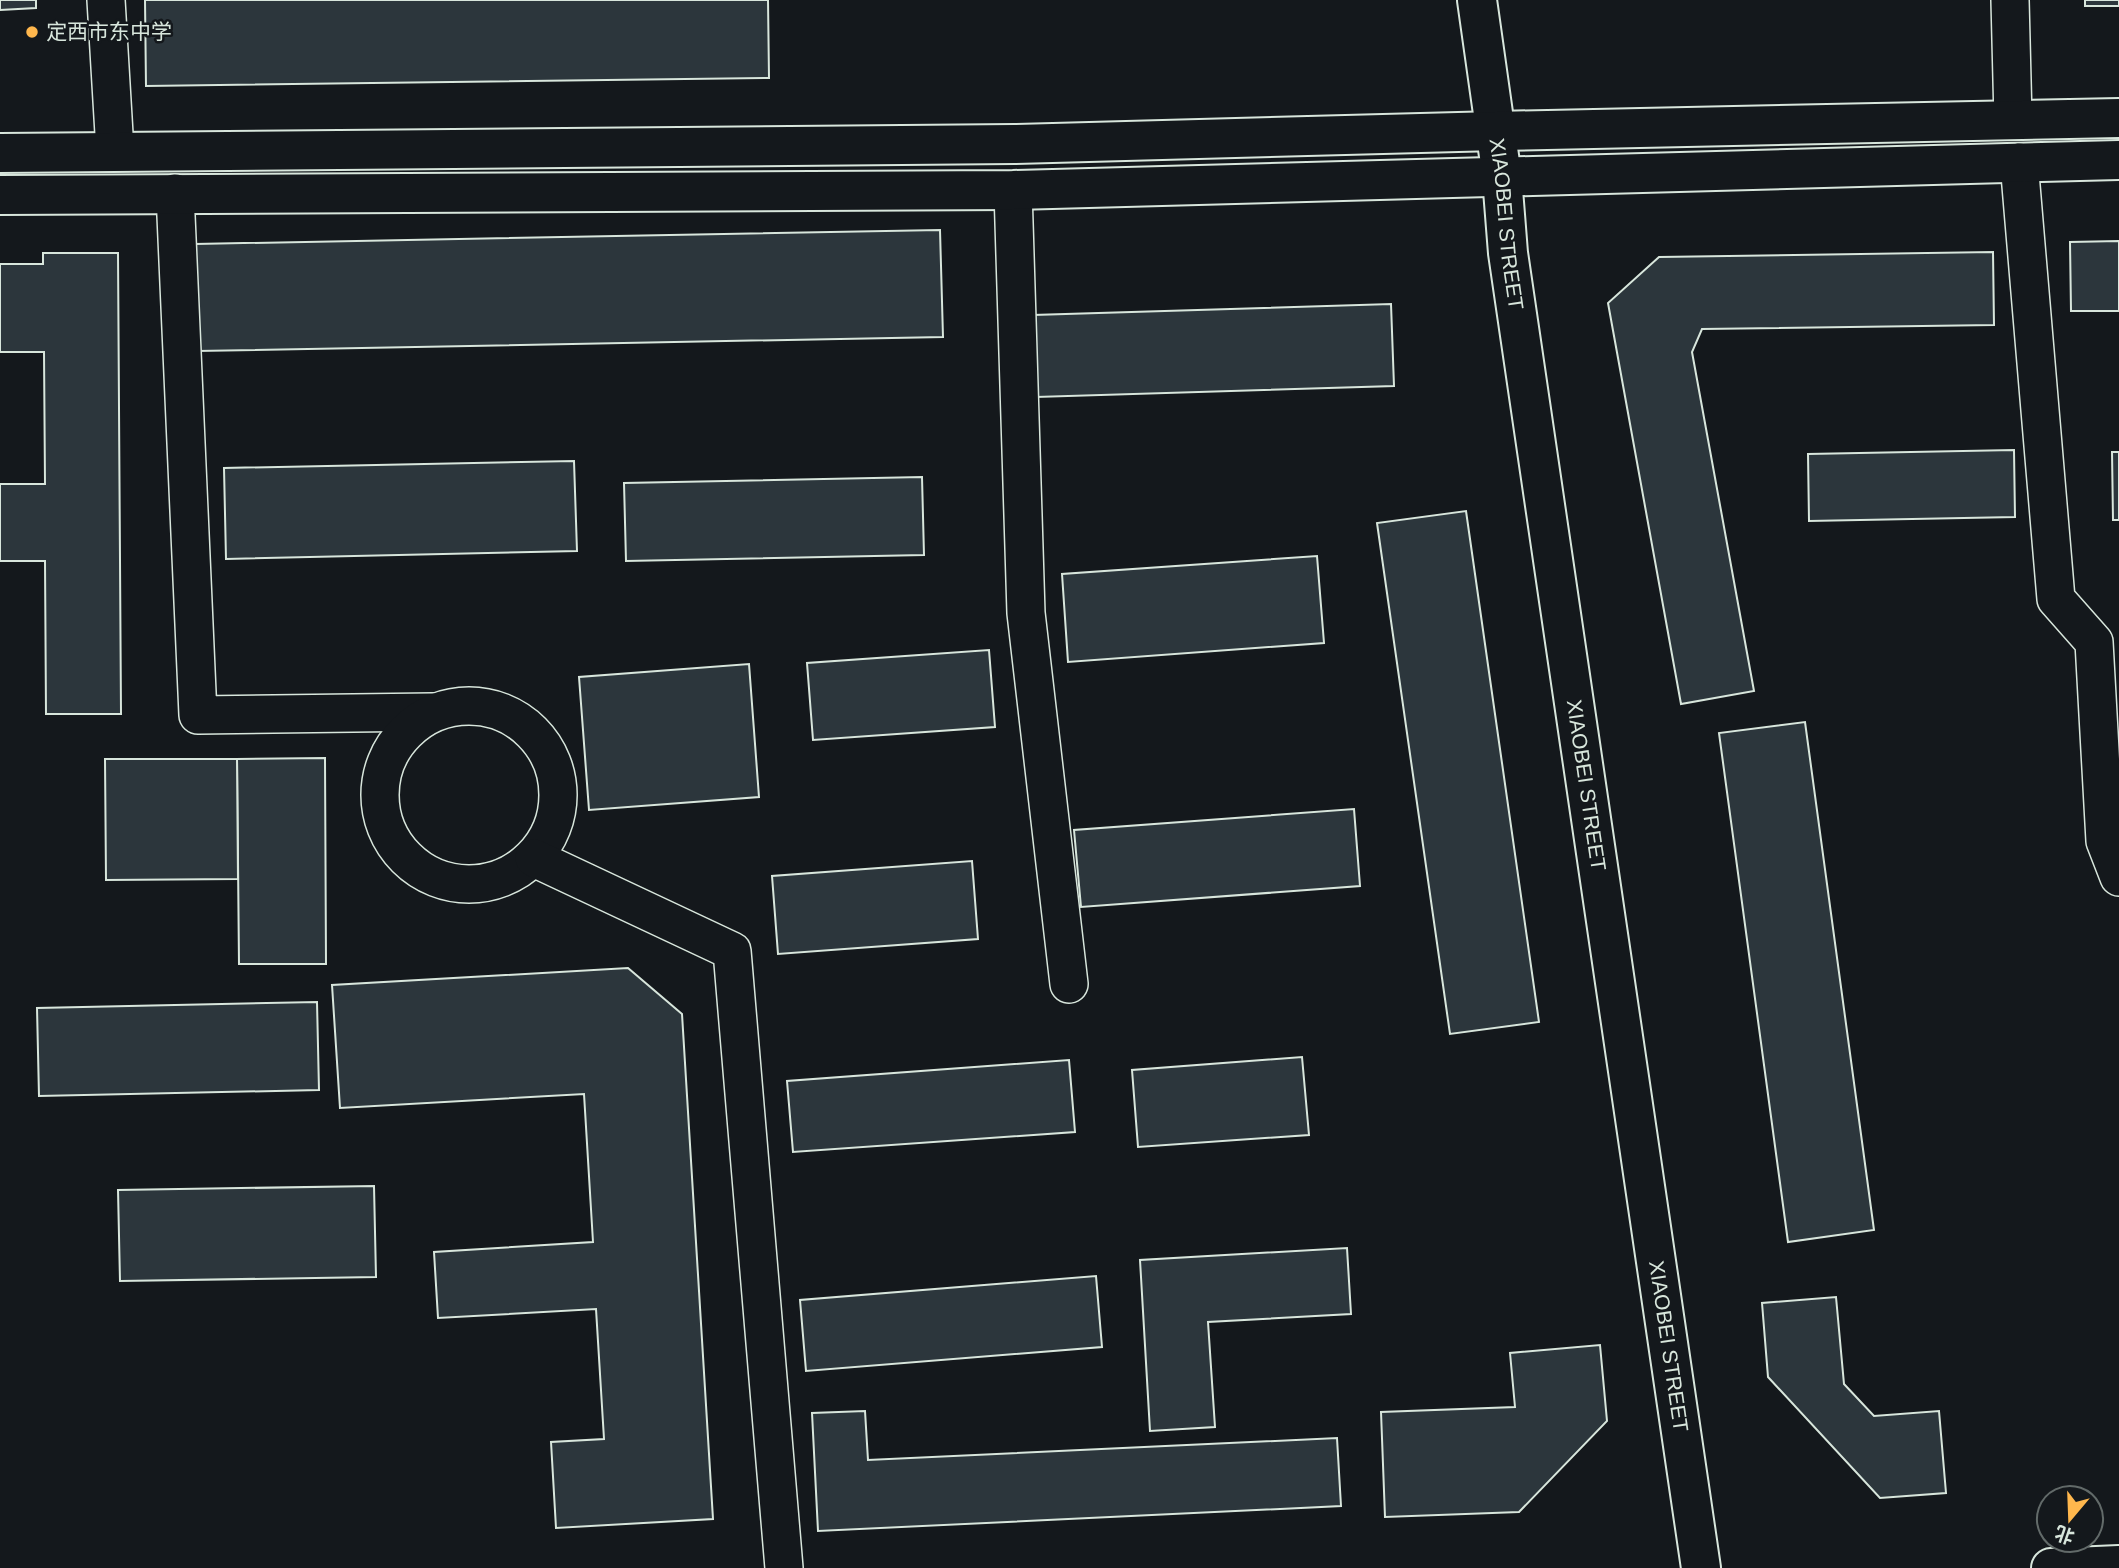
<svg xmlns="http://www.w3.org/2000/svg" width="2119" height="1568" font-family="Helvetica,'Noto Sans SC',sans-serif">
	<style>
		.building { fill: #2c363c; stroke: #d8e6dc; stroke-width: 2 }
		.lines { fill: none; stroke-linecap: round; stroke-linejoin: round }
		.street-casing { stroke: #d8e6dc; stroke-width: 40 }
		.secondary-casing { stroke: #d8e6dc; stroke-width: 42 }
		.primary-casing { stroke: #d8e6dc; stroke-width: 42 }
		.street { stroke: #14181c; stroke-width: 37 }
		.secondary { stroke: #14181c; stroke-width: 38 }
		.primary { stroke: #14181c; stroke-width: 38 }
		.poi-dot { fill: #ffb74d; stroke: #14181c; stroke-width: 2.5 }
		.labels { text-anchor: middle; stroke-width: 5; stroke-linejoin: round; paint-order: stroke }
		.poi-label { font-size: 21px; fill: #d8e6dc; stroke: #14181c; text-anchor: start }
		.street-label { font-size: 21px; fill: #d8e6dc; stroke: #14181c }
	</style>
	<rect width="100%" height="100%" fill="#14181c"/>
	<!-- building -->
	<g class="building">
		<polygon points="0,0 36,0 36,8 0,10"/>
		<polygon points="145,0 768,0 769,78 146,86"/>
		<rect x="2085" y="0" width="34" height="6"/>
		<polygon points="940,230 943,337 197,351 195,244"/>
		<polygon points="2119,241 2119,311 2071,311 2070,242"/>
		<polygon points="1993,252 1994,325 1702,329 1692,352 1754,691 1681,704 1608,303 1659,257"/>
		<polygon points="43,253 118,253 121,714 46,714 45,561 0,561 0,484 45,484 44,352 0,352 0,264 43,264"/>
		<polygon points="1391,304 1394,386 1036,397 1033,315"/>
		<polygon points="2014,450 2015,517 1809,521 1808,454"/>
		<polygon points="2112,452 2119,452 2119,520 2113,520"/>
		<polygon points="574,461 577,551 226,559 224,468"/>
		<polygon points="922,477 924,555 626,561 624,483"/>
		<polygon points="1466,511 1539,1022 1450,1034 1377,523"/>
		<polygon points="1317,556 1324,643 1068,662 1062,574"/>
		<polygon points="989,650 995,727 813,740 807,663"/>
		<polygon points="749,664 759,797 589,810 579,677"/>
		<polygon points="1805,722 1874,1230 1788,1242 1719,733"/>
		<polygon points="325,758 326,964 239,964 237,759"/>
		<polygon points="105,759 237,759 238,879 106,880"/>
		<polygon points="1354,809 1360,886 1081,907 1074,830"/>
		<polygon points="972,861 978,939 778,954 772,876"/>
		<polygon points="628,968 682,1014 713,1519 556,1528 551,1442 604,1439 596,1309 438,1318 434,1252 593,1242 584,1094 340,1108 332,985"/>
		<polygon points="317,1002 319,1090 39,1096 37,1008"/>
		<polygon points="1302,1057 1309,1135 1138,1147 1132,1070"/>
		<polygon points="1069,1060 1075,1132 793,1152 787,1081"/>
		<polygon points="374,1186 376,1277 120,1281 118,1190"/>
		<polygon points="1347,1248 1351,1314 1208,1322 1215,1427 1150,1431 1140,1260"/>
		<polygon points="1096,1276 1102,1347 806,1371 800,1300"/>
		<polygon points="1836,1297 1844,1384 1874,1416 1939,1411 1946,1493 1880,1498 1768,1377 1762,1303"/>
		<polygon points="1600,1345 1607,1421 1519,1512 1385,1517 1381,1412 1515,1407 1510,1353"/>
		<polygon points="865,1411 868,1460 1337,1438 1341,1506 818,1531 812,1413"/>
	</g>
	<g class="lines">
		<defs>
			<g id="street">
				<polyline points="106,0 115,151"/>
				<polyline points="2010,0 2013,120"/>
				<polyline points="2019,162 2056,599 2094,642 2105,841 2119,877"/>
				<polyline points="1013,190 1026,613 1069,984"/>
				<polyline points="175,193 198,715 433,712"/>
				<circle cx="469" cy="795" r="89"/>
				<polyline points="534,858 732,951 784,1568"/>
			</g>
			<g id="secondary">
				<path id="s1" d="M1477,0L1502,177L1508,253L1701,1568"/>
				<polyline points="0,153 1014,144 1496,131 2119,118"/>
				<polyline points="0,195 1013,190 2119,160"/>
			</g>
			<polyline id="primary" points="2051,1568 2119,1565"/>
		</defs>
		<!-- street casing -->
		<use href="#street" class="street-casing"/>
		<!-- secondary casing -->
		<use href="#secondary" class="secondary-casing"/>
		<!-- primary casing -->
		<use href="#primary" class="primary-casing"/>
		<!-- street -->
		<use href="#street" class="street"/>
		<!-- secondary -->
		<use href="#secondary" class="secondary"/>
		<!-- primary -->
		<use href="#primary" class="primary"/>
	</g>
	<!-- markers -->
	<circle class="poi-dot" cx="32" cy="32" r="7"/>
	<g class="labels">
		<!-- poi labels -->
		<g class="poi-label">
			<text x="46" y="39">定西市东中学</text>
		</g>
		<!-- street labels -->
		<g class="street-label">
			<text dy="7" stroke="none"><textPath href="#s1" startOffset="226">XIAOBEI STREET</textPath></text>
			<text dy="7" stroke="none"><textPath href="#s1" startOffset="793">XIAOBEI STREET</textPath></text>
			<text dy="7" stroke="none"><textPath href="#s1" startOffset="1360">XIAOBEI STREET</textPath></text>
		</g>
	</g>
	<!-- north arrow -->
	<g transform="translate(2070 1519) rotate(199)"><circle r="33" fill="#14181c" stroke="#626a69" stroke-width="2"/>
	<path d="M0-5L12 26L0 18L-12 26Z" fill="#ffb74d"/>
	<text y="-10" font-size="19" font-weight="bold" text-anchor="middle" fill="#d8e6dc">北</text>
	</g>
</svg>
